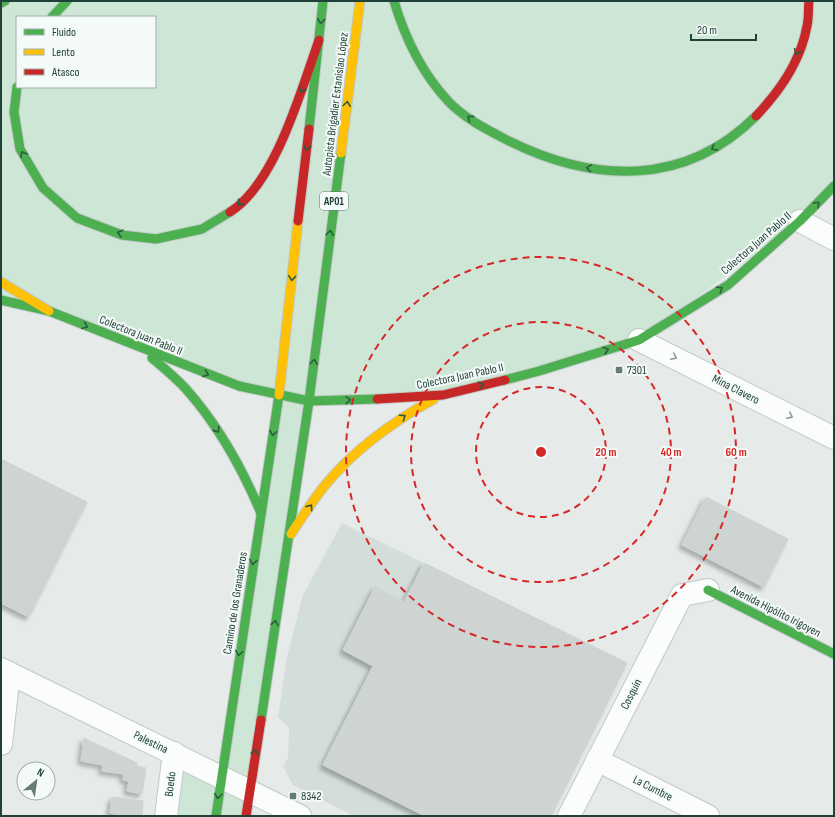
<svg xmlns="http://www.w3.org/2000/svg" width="835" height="817" font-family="'Sofia Sans Condensed',sans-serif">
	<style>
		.built { fill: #d3ddd9 }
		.green { fill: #cee6d5; fill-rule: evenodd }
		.building { fill: #cdd4d2; stroke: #ced4d2; filter: url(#shadow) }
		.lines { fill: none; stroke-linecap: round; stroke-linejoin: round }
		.street-casing { stroke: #c3c8c6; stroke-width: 24 }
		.fast-casing { stroke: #c1c9c6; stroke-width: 11 }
		.slow-casing { stroke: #c1c9c6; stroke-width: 11 }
		.jam-casing { stroke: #c1c9c6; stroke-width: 11 }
		.street { stroke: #fbfcfc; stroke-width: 22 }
		.fast { stroke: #4caf50; stroke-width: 9 }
		.slow { stroke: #ffc107; stroke-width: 9 }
		.jam { stroke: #c62828; stroke-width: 9 }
		.oneway { stroke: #2b5c3f }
		.oneway2 { stroke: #8e9e9a }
		.ring { fill: none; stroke: #d62828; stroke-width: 2; stroke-dasharray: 7 5 }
		.poi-dot { fill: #657c77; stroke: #f4faf7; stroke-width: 1.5 }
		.labels { text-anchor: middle; stroke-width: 4; stroke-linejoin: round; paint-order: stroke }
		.shield { fill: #f4faf7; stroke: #607872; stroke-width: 1 }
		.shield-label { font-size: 11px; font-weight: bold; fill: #204139 }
		.street-label { font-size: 12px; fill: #204139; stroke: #f4faf7 }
		.poi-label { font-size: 12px; fill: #204139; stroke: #f4faf7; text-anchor: start }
		.centre { fill: #d62828; stroke: #f4faf7; stroke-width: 2 }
		.ring-label { font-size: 12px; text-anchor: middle; font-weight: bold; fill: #d62828; stroke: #f4faf7; stroke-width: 4; stroke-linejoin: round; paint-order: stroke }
	</style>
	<defs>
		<filter id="shadow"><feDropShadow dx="-3.5" dy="3.5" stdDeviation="2" flood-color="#0004"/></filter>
	</defs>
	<rect width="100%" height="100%" fill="#e6ebe9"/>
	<!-- built -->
	<polygon class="built" points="342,523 627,663 551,816 354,816 293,785 283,766 288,758 289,728 278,717 287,657 303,595"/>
	<!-- green -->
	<path class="green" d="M1,1H834V186L800,221L639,340L443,395L309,401L246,816H166L174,753L221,776L279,395L1,300ZM17,17H155V87H17Z"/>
	<!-- building -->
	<g class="building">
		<polygon points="1,459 87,502 29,617 1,603"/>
		<polygon points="706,497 788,539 764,587 682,545"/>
		<polygon points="424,563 627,663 551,816 425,816 323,765 373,666 343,650 375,587 404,602"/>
		<polygon points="84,738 137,763 137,766 146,768 142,794 127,791 129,781 123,780 124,774 102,771 103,765 81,761"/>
		<polygon points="112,797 143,801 142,816 126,816 110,813"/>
	</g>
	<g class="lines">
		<defs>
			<g id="street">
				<polyline points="800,221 834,239"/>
				<polyline points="639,340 834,438"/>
				<polyline points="1,669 300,816"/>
				<polyline points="1,744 9,673"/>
				<polyline points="597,760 708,816"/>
				<polyline points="166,816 174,753"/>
				<polyline points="569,816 682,595 708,590"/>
			</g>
			<g id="fast">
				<path d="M394,1C405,38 422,73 448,101C465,119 488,130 509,141C594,183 685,187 756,116"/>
				<polyline points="1,3 5,1"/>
				<polyline points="52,17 67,1"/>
				<polyline points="17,87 14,112 20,149 43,188 77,218 122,235 156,239 202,229 230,212"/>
				<polyline points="309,129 323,1"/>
				<polyline points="1,300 49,311 239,386 309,401 377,399"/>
				<path d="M152,358C164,368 176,378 186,389C219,426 242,468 261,513"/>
				<polyline points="505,380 539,371 639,340 728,285 800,221 834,186"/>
				<polyline points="309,401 341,153"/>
				<polyline points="708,590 834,654"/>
				<polyline points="261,720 309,401"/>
				<polyline points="216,816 279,395"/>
			</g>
			<g id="slow">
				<polyline points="341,153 360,1"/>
				<polyline points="1,282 49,311"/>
				<polyline points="279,395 298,221"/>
				<path d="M291,534C302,517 313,500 326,484C356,448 394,421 434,399"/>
			</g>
			<g id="jam">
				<path d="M756,116C779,92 801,60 807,26C809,18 808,9 809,1"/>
				<path d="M230,212C276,183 301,90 319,40"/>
				<polyline points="298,221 309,129"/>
				<polyline points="377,399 443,395 505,380"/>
				<polyline points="246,816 261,720"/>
			</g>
		</defs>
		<!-- street casing -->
		<use href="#street" class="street-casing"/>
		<!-- fast casing -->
		<use href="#fast" class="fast-casing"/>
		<!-- slow casing -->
		<use href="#slow" class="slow-casing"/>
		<!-- jam casing -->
		<use href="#jam" class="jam-casing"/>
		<!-- street -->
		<use href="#street" class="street"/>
		<!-- fast -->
		<use href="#fast" class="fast"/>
		<!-- slow -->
		<use href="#slow" class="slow"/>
		<!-- jam -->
		<use href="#jam" class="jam"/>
	</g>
	<!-- one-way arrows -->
	<defs><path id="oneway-chevron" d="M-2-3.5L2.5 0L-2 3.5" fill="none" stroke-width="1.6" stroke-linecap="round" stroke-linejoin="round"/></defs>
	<g class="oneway">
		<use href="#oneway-chevron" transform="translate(321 21) rotate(97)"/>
		<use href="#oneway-chevron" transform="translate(797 52) rotate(113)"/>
		<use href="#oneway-chevron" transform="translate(302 90) rotate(109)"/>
		<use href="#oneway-chevron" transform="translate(347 104) rotate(-83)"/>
		<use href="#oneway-chevron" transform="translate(470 118) rotate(-143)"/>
		<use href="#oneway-chevron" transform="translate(307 148) rotate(96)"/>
		<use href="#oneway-chevron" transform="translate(714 148) rotate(148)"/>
		<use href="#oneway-chevron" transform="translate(23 154) rotate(-119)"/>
		<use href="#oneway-chevron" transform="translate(589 168) rotate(-171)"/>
		<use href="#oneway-chevron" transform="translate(240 203) rotate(132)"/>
		<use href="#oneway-chevron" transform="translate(817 204) rotate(-46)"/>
		<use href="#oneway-chevron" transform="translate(120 233) rotate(-164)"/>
		<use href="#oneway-chevron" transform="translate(330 233) rotate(-83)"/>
		<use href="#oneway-chevron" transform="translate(292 278) rotate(96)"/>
		<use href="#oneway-chevron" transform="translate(720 289) rotate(-32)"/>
		<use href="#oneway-chevron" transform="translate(85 326) rotate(22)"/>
		<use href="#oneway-chevron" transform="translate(606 350) rotate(-17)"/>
		<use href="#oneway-chevron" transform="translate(314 362) rotate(-83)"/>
		<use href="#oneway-chevron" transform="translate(206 374) rotate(20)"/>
		<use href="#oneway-chevron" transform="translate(481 385) rotate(-14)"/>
		<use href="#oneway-chevron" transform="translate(348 400) rotate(-1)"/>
		<use href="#oneway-chevron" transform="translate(403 417) rotate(-34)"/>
		<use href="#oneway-chevron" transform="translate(217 430) rotate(55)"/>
		<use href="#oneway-chevron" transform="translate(273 433) rotate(99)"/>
		<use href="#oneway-chevron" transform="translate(310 507) rotate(-55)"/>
		<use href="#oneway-chevron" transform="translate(253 562) rotate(99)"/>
		<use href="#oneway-chevron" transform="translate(275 623) rotate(-81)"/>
		<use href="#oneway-chevron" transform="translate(239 653) rotate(98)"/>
		<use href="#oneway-chevron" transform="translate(255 752) rotate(-81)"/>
		<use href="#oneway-chevron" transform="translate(218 796) rotate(97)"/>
	</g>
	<g class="oneway2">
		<use href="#oneway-chevron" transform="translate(674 357) rotate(27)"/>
		<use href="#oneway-chevron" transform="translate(790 416) rotate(27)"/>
	</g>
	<!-- distance rings -->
	<g class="ring">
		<circle cx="541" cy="452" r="65"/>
		<circle cx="541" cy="452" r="130"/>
		<circle cx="541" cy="452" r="195"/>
	</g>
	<!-- markers -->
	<g class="poi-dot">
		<rect x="615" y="366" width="8" height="8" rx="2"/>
		<rect x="289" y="792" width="8" height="8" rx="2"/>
	</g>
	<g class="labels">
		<!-- shield labels -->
		<rect class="shield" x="320" y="192" width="28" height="18" rx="3"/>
		<g class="shield-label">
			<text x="334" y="205">AP01</text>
		</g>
		<!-- street labels -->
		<g class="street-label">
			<text transform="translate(335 104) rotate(-83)" y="4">Autopista Brigadier Estanislao López</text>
			<text transform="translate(756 243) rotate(-41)" y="4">Colectora Juan Pablo II</text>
			<text transform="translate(141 335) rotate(22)" y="4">Colectora Juan Pablo II</text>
			<text transform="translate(460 376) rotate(-12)" y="4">Colectora Juan Pablo II</text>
			<text transform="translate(736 389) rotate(27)" y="4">Mina Clavero</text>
			<text transform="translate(235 603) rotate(-81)" y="4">Camino de los Granaderos</text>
			<text transform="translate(776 611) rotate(27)" y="4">Avenida Hipólito Irigoyen</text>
			<text transform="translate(631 694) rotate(-63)" y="4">Cosquín</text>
			<text transform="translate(151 742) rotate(26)" y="4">Palestina</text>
			<text transform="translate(170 784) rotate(-83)" y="4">Boedo</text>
			<text transform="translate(653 788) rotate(27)" y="4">La Cumbre</text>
		</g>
		<!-- poi labels -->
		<g class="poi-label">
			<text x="627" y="374">7301</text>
			<text x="301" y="800">8342</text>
		</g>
	</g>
	<circle cx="541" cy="452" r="6" class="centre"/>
	<g class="ring-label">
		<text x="606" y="456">20 m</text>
		<text x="671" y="456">40 m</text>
		<text x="736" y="456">60 m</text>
	</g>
	<!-- border -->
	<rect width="835" height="817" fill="none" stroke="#204139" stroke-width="4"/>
	<!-- legend -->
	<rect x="16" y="16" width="140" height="72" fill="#f4faf7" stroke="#9fb0ab"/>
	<rect x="24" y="29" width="20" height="6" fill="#4caf50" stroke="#9fb0ab"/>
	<text x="52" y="36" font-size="12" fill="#204139">Fluido</text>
	<rect x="24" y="49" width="20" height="6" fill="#ffc107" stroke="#9fb0ab"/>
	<text x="52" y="56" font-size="12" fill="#204139">Lento</text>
	<rect x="24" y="69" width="20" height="6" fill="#c62828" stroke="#9fb0ab"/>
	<text x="52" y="76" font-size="12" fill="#204139">Atasco</text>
	<!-- north arrow -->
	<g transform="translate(36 781) rotate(29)"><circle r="19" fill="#f4faf7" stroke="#9fb0ab"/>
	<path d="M0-3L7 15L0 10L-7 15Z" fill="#657c77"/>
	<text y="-6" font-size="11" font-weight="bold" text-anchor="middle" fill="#204139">N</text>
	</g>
	<!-- scale -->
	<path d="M691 34v6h65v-6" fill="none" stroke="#204139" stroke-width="2"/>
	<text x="697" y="34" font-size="12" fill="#204139" stroke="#f4faf7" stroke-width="3" paint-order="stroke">20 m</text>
</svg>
